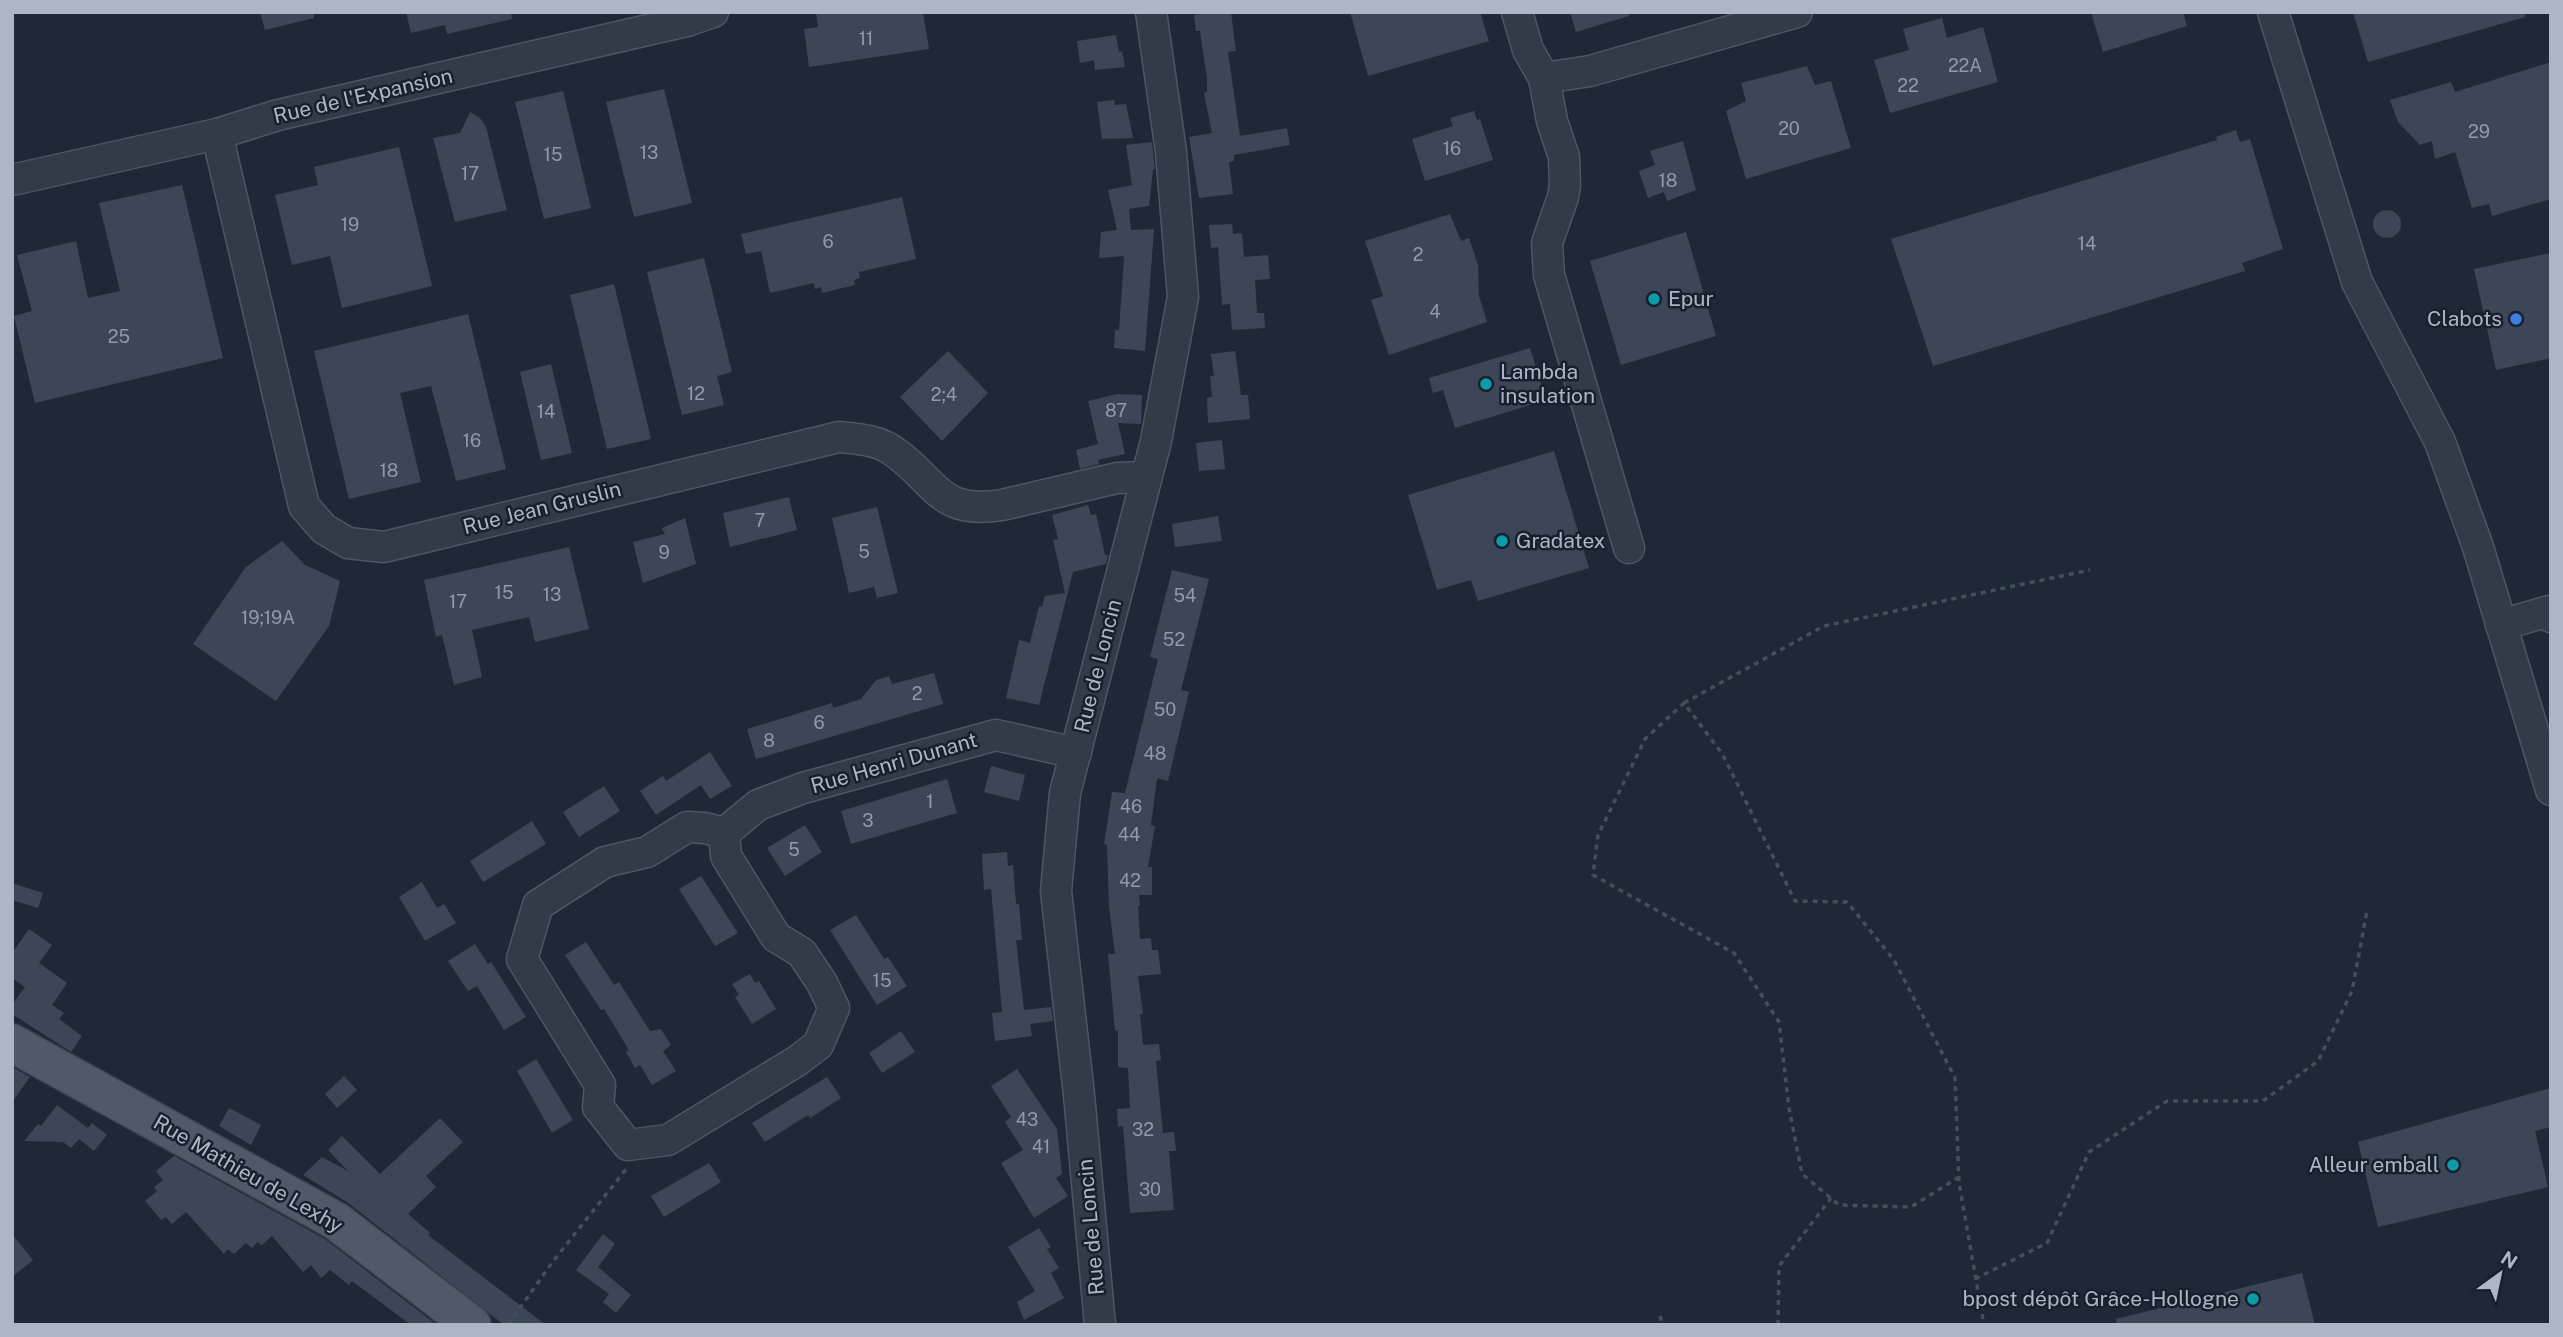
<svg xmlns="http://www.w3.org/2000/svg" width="2563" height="1337" font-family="'Public Sans',sans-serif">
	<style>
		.building { fill: #3c4658 }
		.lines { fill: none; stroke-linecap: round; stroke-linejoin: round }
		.minor-casing { stroke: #4e5563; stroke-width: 33 }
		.major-casing { stroke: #3d4452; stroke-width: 40 }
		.path { stroke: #3f5257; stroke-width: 3.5; stroke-dasharray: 5 5; stroke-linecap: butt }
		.minor { stroke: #333a48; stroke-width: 30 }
		.major { stroke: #515969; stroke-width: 37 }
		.culture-dot { fill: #0f9aa8; stroke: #19202d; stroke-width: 2.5 }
		.shop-dot { fill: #3f7fe0; stroke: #19202d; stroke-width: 2.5 }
		.labels { text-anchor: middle; stroke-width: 5; stroke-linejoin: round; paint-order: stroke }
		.number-label { font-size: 18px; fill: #9299aa }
		.street-label { font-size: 21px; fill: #aeb5c5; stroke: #19202d }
		.poi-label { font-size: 21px; fill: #aeb5c5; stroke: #19202d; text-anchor: start }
	</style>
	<rect width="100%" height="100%" fill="#202838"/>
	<!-- building -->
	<g class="building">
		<polygon points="260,12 314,12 314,18 265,30"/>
		<polygon points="406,12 511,12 512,19 447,34 445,25 411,33"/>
		<polygon points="816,12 923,12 929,49 809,67 804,29 818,27"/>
		<polygon points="1217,12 1231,12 1236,51 1228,52 1240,136 1287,128 1290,145 1234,155 1234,161 1229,162 1233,194 1199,198 1189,137 1212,133 1204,93 1207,92 1207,78 1200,31 1196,31 1194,15"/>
		<polygon points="1350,12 1480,12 1489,41 1368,76"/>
		<polygon points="1570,12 1629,12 1629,16 1576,32"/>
		<polygon points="2091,12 2183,12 2187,26 2103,52"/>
		<polygon points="2353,12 2525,12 2525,17 2368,62"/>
		<polygon points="1942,18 1947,38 1983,27 1998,82 1890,113 1874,60 1909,50 1903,29"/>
		<polygon points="1116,35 1119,52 1122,51 1125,67 1095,70 1094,60 1080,63 1077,41"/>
		<polygon points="2551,62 2551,199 2492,216 2489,204 2472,208 2455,152 2435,159 2432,141 2420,145 2398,122 2390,100 2451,82 2455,92"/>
		<polygon points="1807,66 1815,85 1831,81 1851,148 1746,179 1726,111 1746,101 1741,83"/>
		<polygon points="664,89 692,203 634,217 606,102"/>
		<polygon points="563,91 591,208 544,219 515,102"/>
		<polygon points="1114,100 1115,105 1126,104 1133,138 1102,139 1097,102"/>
		<polygon points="1474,111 1477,120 1480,119 1493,160 1425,181 1412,139 1453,126 1450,118"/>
		<polygon points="470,112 480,118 486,127 507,210 455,222 433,138 460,133"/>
		<polygon points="2236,130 2240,142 2250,139 2283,249 2242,263 2245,271 1933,366 1891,239 2217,140 2216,137"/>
		<polygon points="1683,141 1696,190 1667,201 1664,192 1648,198 1639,171 1655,165 1650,151"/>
		<polygon points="1152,142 1155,169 1153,169 1149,206 1129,209 1131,230 1154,229 1145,351 1114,348 1115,330 1119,330 1124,259 1123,256 1099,258 1101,232 1117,230 1108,190 1132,185 1126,145"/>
		<polygon points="399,147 432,286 342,308 330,256 292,265 275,195 318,185 314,167"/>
		<polygon points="182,185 223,358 35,403 14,316 32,311 17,255 76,241 88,298 120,291 99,203"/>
		<polygon points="902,197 916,259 859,272 860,278 854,280 855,285 822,293 821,287 815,289 814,283 770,293 761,251 746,254 741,234"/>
		<circle cx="2387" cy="224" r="14"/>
		<polygon points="1450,214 1461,241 1469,238 1478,265 1479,296 1487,322 1389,355 1371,300 1383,296 1365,241"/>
		<polygon points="1232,224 1233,234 1242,233 1244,257 1268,255 1270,279 1255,280 1257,313 1264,313 1265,328 1232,330 1230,304 1222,305 1218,247 1211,248 1209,225"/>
		<polygon points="1686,232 1716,336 1621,365 1590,261"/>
		<polygon points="2551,253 2551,358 2496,370 2474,269"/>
		<polygon points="704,258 732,372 717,376 724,405 682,415 647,272"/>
		<polygon points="614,284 651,439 607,449 570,295"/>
		<polygon points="468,314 506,469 456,481 431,386 400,393 421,482 349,499 314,351"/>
		<polygon points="1530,348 1546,400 1455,428 1443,390 1433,393 1429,378"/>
		<polygon points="948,351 988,393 942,441 900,397"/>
		<polygon points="1235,351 1241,395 1248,395 1250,419 1208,423 1207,398 1212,397 1210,376 1214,376 1211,354"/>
		<polygon points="551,364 572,453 541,460 520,372"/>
		<polygon points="1117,394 1142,395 1141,424 1118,423 1125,454 1098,460 1099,464 1080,469 1076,450 1098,444 1088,401"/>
		<polygon points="1222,440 1225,469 1199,471 1196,443"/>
		<polygon points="1554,451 1589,568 1478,601 1471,580 1437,590 1408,495"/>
		<polygon points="789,497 797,530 730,547 723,513"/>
		<polygon points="1088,505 1091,515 1096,514 1105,555 1108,555 1106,564 1073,572 1039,705 1006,698 1019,640 1030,643 1039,606 1042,607 1045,596 1065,593 1053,540 1058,539 1052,515"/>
		<polygon points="877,507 898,593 877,598 874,587 849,593 832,518"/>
		<polygon points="1218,516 1222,541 1175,547 1172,524"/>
		<polygon points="685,518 696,564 643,583 633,542 665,534 662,528"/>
		<polygon points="282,541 305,565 340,581 329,626 276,701 193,644 246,567"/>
		<polygon points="569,547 589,629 535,642 529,617 472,630 482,677 454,685 442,635 436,637 424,580"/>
		<polygon points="1172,570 1209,579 1181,690 1189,692 1168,781 1157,778 1151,825 1155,826 1148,867 1152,867 1152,895 1139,895 1140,906 1138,906 1140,939 1151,938 1152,950 1158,950 1161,974 1138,976 1143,1014 1140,1014 1143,1045 1159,1044 1161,1060 1156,1061 1163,1133 1174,1132 1176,1151 1169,1151 1174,1210 1130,1213 1123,1126 1118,1127 1117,1109 1130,1108 1128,1068 1118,1067 1118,1030 1115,1031 1108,954 1115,954 1109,907 1107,845 1104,844 1112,792 1125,793 1141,728 1158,659 1150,657"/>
		<polygon points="934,673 943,704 756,759 747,729 832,703 833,708 861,699 876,680 889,676 892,684"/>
		<polygon points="710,752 732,786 710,799 701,785 656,815 640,791 663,776 666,781"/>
		<polygon points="991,766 1025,775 1019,801 984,792"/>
		<polygon points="947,779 957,813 851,844 841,811"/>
		<polygon points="604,786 620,811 579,837 563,812"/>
		<polygon points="532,821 546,844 483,882 470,861"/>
		<polygon points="805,825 822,852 785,876 767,848"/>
		<polygon points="1007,852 1008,866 1013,865 1016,904 1019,904 1022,940 1016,940 1024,1010 1051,1007 1053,1021 1030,1024 1032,1036 995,1041 992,1013 1002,1012 991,889 984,890 982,854"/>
		<polygon points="701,876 738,933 715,946 679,889"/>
		<polygon points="422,882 437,908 444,904 456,923 425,941 399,897"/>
		<polygon points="12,883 43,893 38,908 12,900"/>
		<polygon points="856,915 884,959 888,957 907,986 877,1005 830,930"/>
		<polygon points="29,929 52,945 39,963 67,983 52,1005 64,1013 59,1019 82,1036 71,1052 12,1014 12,1005 25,987 12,978 12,953"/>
		<polygon points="586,942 614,985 619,982 650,1031 661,1029 671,1045 663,1051 676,1071 652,1085 640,1065 635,1068 626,1052 629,1050 604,1009 601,1010 565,955"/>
		<polygon points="475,944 488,964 491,962 526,1017 504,1030 477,986 468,991 448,961"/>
		<polygon points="750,974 755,983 759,981 776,1009 752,1024 735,997 739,995 732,984"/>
		<polygon points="901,1031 915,1052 882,1073 869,1053"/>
		<polygon points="536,1059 573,1120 552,1133 517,1071"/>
		<polygon points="12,1067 30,1077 12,1102"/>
		<polygon points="1017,1069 1057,1129 1062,1174 1056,1178 1068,1196 1034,1218 1001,1163 1023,1150 1005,1122 1011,1117 991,1086"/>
		<polygon points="344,1076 357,1090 337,1108 325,1094"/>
		<polygon points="827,1077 841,1098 810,1118 808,1115 765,1142 752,1123"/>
		<polygon points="2551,1088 2551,1127 2535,1131 2548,1187 2378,1227 2358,1142"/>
		<polygon points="57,1105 88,1128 92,1123 107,1135 94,1151 79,1139 71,1148 63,1142 24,1141 38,1124 41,1126"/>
		<polygon points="229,1108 261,1125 251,1145 219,1126"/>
		<polygon points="440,1118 463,1142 426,1176 436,1187 408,1214 430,1233 428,1235 546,1325 504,1325 347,1202 303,1175 322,1157 348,1171 328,1150 342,1136 380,1174"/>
		<polygon points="174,1156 325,1239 437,1325 411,1325 352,1281 349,1285 330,1270 321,1278 311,1265 303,1272 272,1236 262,1245 257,1242 252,1248 246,1243 234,1254 228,1249 224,1254 186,1212 172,1224 166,1217 161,1220 145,1201 157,1191 154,1187 163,1180 156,1171"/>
		<polygon points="709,1163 721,1182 664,1217 651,1196"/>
		<polygon points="1039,1228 1051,1247 1047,1249 1059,1268 1051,1273 1064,1298 1024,1320 1017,1302 1035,1291 1008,1247"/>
		<polygon points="12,1234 33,1260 12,1277"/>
		<polygon points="603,1234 615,1244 598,1267 631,1295 616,1313 603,1302 609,1294 576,1270"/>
		<polygon points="2302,1273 2315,1325 2117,1325 2116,1319"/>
	</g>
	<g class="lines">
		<defs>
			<g id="minor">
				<polyline points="1517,12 1528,50 1544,78 1590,71 1797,12"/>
				<polyline points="2273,12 2357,282 2440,442 2478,547 2551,790"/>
				<polyline points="1544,78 1552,121 1564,157 1565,185 1563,197 1547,243 1549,275 1629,548"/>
				<path d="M217,134L304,506L324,529L348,543L384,547L839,437C860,439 879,440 896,453C938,484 940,515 1002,505L1117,478L1145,477"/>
				<polyline points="12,180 217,134 278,115 687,21 713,12"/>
				<polyline points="2501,625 2549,611 2551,617"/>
				<polygon points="687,827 705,828 724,833 726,856 776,937 802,953 822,983 834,1008 818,1045 797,1061 668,1140 628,1145 598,1107 600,1085 522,959 538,905 605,862 647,852"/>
				<polyline points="724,833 758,805 803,788 996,735 1076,753"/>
				<polyline points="1100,1325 1079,1095 1056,891 1065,793 1156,441 1183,297 1171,152 1151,12"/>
			</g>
			<polyline id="major" points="12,1043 336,1221 472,1325"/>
		</defs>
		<!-- minor casing -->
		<use href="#minor" class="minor-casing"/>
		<!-- major casing -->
		<use href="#major" class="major-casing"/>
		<!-- path -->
		<g class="path">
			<polyline points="1684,703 1824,626 2090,570"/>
			<polyline points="1959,1177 1911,1207 1839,1205 1802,1174 1789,1108 1779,1022 1734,953 1593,875 1598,835 1645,739 1684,703 1723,755 1795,901 1847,902 1894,960 1955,1078 1959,1183 1984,1325"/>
			<polyline points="1975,1279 2047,1243 2089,1152 2167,1101 2263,1101 2318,1061 2352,991 2367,911"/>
			<polyline points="1660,1316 1662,1325"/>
			<polyline points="508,1325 551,1264 627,1168"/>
			<polyline points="1778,1325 1779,1266 1831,1198"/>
		</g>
		<!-- minor -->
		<use href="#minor" class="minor"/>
		<!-- major -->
		<use href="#major" class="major"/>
	</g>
	<!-- markers -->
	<g class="culture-dot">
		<circle cx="1654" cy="299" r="7"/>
		<circle cx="1486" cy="384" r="7"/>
		<circle cx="1502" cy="541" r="7"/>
		<circle cx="2453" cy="1165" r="7"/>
		<circle cx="2253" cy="1299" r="7"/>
	</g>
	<circle class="shop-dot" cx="2516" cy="319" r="7"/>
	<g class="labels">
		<!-- number labels -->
		<g class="number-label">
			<text x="866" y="45">11</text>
			<text x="1965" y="72">22A</text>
			<text x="1908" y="92">22</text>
			<text x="1789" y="135">20</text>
			<text x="2479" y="138">29</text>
			<text x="1452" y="155">16</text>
			<text x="649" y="159">13</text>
			<text x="553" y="161">15</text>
			<text x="470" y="180">17</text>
			<text x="1668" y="187">18</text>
			<text x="350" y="231">19</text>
			<text x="828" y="248">6</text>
			<text x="2087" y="250">14</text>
			<text x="1418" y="261">2</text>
			<text x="1435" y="318">4</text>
			<text x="119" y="343">25</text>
			<text x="696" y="400">12</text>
			<text x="944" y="401">2;4</text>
			<text x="1116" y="417">87</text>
			<text x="546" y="418">14</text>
			<text x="472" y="447">16</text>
			<text x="389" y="477">18</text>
			<text x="760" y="527">7</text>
			<text x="864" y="558">5</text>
			<text x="664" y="559">9</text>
			<text x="504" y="599">15</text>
			<text x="552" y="601">13</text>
			<text x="1185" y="602">54</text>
			<text x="458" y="608">17</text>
			<text x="268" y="624">19;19A</text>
			<text x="1174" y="646">52</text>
			<text x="917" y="700">2</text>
			<text x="1165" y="716">50</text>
			<text x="819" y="729">6</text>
			<text x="769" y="747">8</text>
			<text x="1155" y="760">48</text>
			<text x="930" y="808">1</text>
			<text x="1131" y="813">46</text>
			<text x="868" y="827">3</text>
			<text x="1129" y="841">44</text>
			<text x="794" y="856">5</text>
			<text x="1130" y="887">42</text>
			<text x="882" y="987">15</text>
			<text x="1027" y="1126">43</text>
			<text x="1143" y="1136">32</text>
			<text x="1041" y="1153">41</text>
			<text x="1150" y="1196">30</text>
		</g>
		<!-- street labels -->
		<g class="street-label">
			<text transform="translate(363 96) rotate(-13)" y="7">Rue de l'Expansion</text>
			<text transform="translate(542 508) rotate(-14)" y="7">Rue Jean Gruslin</text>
			<text transform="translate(1098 666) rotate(-76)" y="7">Rue de Loncin</text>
			<text transform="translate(894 763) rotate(-16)" y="7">Rue Henri Dunant</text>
			<text transform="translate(248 1174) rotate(30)" y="7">Rue Mathieu de Lexhy</text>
			<text transform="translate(1091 1227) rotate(-95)" y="7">Rue de Loncin</text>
		</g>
		<!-- poi labels -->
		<g class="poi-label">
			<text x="1668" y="306">Epur</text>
			<text x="2502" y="326" text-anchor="end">Clabots</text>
			<text x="1500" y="379">Lambda<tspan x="1500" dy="24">insulation</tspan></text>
			<text x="1516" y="548">Gradatex</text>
			<text x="2439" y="1172" text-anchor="end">Alleur emball</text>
			<text x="2239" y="1306" text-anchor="end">bpost dépôt Grâce-Hollogne</text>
		</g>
	</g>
	<!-- border -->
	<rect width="2563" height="1337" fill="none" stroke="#aeb5c5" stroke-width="28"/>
	<!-- north arrow -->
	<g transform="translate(2500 1274) rotate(33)" stroke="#19202d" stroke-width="5" paint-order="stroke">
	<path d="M0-5L12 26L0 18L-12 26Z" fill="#aeb5c5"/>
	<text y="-10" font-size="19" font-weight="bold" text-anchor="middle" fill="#aeb5c5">N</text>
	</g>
</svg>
